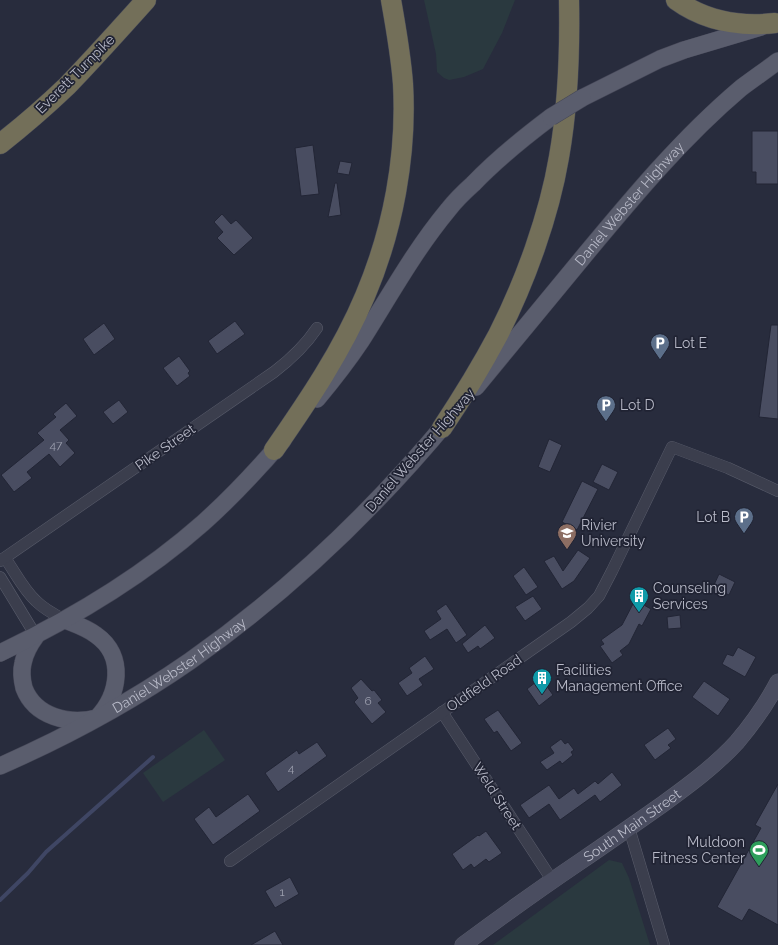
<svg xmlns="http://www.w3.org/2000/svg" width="778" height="945" font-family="Raleway,sans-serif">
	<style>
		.green { fill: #2a393f }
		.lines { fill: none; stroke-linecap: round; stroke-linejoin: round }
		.stream { stroke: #3f4664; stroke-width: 4 }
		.building { fill: #494d61; stroke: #222535 }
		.street-casing { stroke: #595c6b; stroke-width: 12 }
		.secondary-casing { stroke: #595c6b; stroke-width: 17 }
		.primary-casing { stroke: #454757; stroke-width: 18 }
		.highway-casing { stroke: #464958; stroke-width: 21 }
		.street { stroke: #3b3e4d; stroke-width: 11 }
		.secondary { stroke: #4a4d60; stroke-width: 16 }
		.primary { stroke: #5a5d6d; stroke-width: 17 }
		.highway { stroke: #736f59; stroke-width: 20 }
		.primary-bridge-casing { stroke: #454757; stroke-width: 18; stroke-linecap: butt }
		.primary-bridge { stroke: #5a5d6d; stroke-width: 17 }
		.labels { text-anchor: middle; stroke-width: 3.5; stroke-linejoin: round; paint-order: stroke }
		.number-label { font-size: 12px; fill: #9c9fae }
		.street-label { font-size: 14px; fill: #b8bac8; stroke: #202333 }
		.poi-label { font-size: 14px; fill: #b8bac8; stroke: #202333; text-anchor: start }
	</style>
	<rect width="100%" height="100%" fill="#282c3d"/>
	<!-- green -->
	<g class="green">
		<polygon points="424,0 515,0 502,33 483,69 464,77 449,80 444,78 437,72 436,54"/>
		<polygon points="204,730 225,760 163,802 143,773"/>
		<polygon points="609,860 622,863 629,878 650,945 493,945"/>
	</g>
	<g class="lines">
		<!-- stream -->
		<polyline class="stream" points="0,900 28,873 46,852 153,757"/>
	</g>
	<!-- building -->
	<g class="building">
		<polygon points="752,131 778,131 778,184 756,184 756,172 752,172"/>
		<polygon points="313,145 319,194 301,196 295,148"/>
		<polygon points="340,161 352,163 349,175 337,173"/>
		<polygon points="335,183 337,183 341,215 328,217"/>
		<polygon points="222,214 231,224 236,220 253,238 234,255 217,238 223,232 214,222"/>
		<polygon points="235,321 245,334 217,354 208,341"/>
		<polygon points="104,323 115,339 94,355 83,339"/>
		<polygon points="771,325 778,325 778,419 759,417"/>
		<polygon points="179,356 190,371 188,373 190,376 177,386 163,368"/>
		<polygon points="119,400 128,412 113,424 103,412"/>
		<polygon points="66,403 77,416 60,430 69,440 66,443 75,453 60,467 49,454 27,472 32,478 14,492 1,475 44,440 37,433 56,417 53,414"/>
		<polygon points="549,439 562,445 550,472 538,467"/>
		<polygon points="602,464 618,472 609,490 593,482"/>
		<polygon points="582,481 598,489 577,530 562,522"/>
		<polygon points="578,550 590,558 574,581 562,589 544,561 554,556 563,571"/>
		<polygon points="524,567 538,587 526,595 513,576"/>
		<polygon points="719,574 735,582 729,595 713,587"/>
		<polygon points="533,596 542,609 525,621 515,607"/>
		<polygon points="635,600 651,609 642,626 639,624 629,644 620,651 623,655 612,663 600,646 604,644 601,640 622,625"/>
		<polygon points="446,604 467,635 456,643 447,629 430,640 424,631 441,619 436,611"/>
		<polygon points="680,615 681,628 668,629 667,617"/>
		<polygon points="485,625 495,638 480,649 478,646 468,653 462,644"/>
		<polygon points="738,647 756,657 745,677 722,664 727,654 733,656"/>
		<polygon points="425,656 434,669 419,679 423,685 407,696 398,683 412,673 409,668"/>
		<polygon points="541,678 553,695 539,706 527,689"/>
		<polygon points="361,679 372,691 374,690 382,700 378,703 386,712 372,724 354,702 358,698 351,688"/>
		<polygon points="704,681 730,699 718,716 692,697"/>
		<polygon points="498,710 522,743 511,751 497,731 494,733 484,719"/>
		<polygon points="668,728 676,739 668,745 671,748 655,760 644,745"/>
		<polygon points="561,739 565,744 568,742 574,750 571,752 573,755 562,764 560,761 547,770 540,762 554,753 550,747"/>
		<polygon points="317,742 327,756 278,792 265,773 297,750 299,754"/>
		<polygon points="612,772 622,785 600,802 595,795 560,820 549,804 529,818 520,805 549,785 559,799 574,788 578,794 595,781 598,784"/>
		<polygon points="778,784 778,925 749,909 742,921 717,907 761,828 755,825"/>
		<polygon points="248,794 260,811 213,845 194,819 209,807 216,817"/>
		<polygon points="486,831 502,853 489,862 486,859 474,868 471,864 463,870 452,854 478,835 479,836"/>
		<polygon points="290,877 299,894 275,908 265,891"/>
		<polygon points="275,931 283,945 251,945"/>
	</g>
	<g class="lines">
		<defs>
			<g id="street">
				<path d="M5,558C15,572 23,589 36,601C44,609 55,615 65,620"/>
				<path d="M0,561L274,372C291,359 305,346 317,328"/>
				<polyline points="0,577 36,636"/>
				<polyline points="442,712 552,880"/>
				<polyline points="629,828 664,945"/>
				<polyline points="230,861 571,622 588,608 599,596 612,571 672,447 728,468 778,491"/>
			</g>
			<g id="secondary">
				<path id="s1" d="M463,945C502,916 541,888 581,861C609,842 636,823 663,804C689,785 715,766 737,742C753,723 767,703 778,682"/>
			</g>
			<g id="primary">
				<polyline points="582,98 660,59 684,50 761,27"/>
				<path id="s2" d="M476,387C512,343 548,300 584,256C633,197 682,138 741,88C753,79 766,70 778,61"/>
				<path d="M317,399C332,381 347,362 361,341C389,297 414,251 448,210C455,201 464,192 473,184C497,159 523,138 551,117"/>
				<path d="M36,636C30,644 25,653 23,663C21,671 22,680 24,688C35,717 69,725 97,718C119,695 126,656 96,635C87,628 75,624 65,620"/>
				<path d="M0,653C73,618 143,576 203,523C232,497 258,469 283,440"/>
				<path id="s3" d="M0,766C66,737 131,702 190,661C288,592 374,510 450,418"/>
			</g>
			<g id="highway">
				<path d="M676,0C705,21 739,27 775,23"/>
				<path d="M0,144C23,126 46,106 67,86C94,58 120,29 146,0"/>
				<path d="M442,428C462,398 481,367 498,335C525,282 549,216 559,157C568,106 570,52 569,0"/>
				<path d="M274,450C308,401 342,351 365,296C393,230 407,156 403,84C401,56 396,28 391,0"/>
			</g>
		</defs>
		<!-- street casing -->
		<use href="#street" class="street-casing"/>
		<!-- secondary casing -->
		<use href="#secondary" class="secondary-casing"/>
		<!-- primary casing -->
		<use href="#primary" class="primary-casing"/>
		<!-- highway casing -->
		<use href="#highway" class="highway-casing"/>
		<!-- street -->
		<use href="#street" class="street"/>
		<!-- secondary -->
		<use href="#secondary" class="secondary"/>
		<!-- primary -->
		<use href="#primary" class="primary"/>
		<!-- highway -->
		<use href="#highway" class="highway"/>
		<defs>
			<polyline id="primary-bridge" points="551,117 582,98"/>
		</defs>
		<!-- primary-bridge casing -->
		<use href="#primary-bridge" class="primary-bridge-casing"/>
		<!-- primary-bridge -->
		<use href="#primary-bridge" class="primary-bridge"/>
	</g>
	<!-- icons -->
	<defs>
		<symbol id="parking-pin" viewBox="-11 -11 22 30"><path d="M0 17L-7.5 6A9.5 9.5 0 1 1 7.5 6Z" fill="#5c6f8a" stroke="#202333"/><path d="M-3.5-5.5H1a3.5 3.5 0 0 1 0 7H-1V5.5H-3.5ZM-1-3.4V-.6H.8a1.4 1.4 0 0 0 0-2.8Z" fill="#fff"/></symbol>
		<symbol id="university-pin" viewBox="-11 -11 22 30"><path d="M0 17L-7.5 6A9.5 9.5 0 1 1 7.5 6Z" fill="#8d6e63" stroke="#202333"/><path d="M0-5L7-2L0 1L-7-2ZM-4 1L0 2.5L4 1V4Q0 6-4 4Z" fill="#fff"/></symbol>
		<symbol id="building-pin" viewBox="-11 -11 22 30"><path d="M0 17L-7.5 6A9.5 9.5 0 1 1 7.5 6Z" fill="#0f9aa8" stroke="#202333"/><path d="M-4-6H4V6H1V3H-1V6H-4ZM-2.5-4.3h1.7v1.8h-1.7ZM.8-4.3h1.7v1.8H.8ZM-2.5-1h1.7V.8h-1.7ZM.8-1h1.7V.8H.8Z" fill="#fff"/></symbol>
		<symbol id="stadium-pin" viewBox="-11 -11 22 30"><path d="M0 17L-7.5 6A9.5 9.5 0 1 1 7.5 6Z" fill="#2e9e5b" stroke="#202333"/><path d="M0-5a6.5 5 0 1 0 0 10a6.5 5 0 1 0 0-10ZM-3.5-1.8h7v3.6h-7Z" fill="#fff"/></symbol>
	</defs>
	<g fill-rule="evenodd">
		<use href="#parking-pin" x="649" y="332" width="22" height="30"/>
		<use href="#parking-pin" x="595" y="394" width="22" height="30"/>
		<use href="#parking-pin" x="733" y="506" width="22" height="30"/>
		<use href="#university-pin" x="556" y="522" width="22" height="30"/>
		<use href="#building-pin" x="628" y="585" width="22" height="30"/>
		<use href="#building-pin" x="531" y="667" width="22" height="30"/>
		<use href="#stadium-pin" x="748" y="839" width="22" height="30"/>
	</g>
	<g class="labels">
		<!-- number labels -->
		<g class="number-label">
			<text x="56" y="449">47</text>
			<text x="368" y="705">6</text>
			<text x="291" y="772">4</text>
			<text x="282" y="896">1</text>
		</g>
		<!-- street labels -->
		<g class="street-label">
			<text transform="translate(75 74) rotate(-45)" y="5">Everett Turnpike</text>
			<text dy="5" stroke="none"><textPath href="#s2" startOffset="239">Daniel Webster Highway</textPath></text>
			<text transform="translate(165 447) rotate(-35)" y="5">Pike Street</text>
			<text transform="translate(420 450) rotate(-49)" y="5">Daniel Webster Highway</text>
			<text dy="5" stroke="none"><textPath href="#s3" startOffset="206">Daniel Webster Highway</textPath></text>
			<text transform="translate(484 683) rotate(-35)" y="5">Oldfield Road</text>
			<text transform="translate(497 796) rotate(57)" y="5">Weld Street</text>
			<text dy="5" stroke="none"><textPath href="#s1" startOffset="207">South Main Street</textPath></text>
		</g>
		<!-- poi labels -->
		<g class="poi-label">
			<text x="674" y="348">Lot E</text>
			<text x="620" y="410">Lot D</text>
			<text x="730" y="522" text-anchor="end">Lot B</text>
			<text x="581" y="530">Rivier<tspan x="581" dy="16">University</tspan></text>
			<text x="653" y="593">Counseling<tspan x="653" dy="16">Services</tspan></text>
			<text x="556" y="675">Facilities<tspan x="556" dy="16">Management Office</tspan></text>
			<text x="745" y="847" text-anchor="end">Muldoon<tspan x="745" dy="16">Fitness Center</tspan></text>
		</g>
	</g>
</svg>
